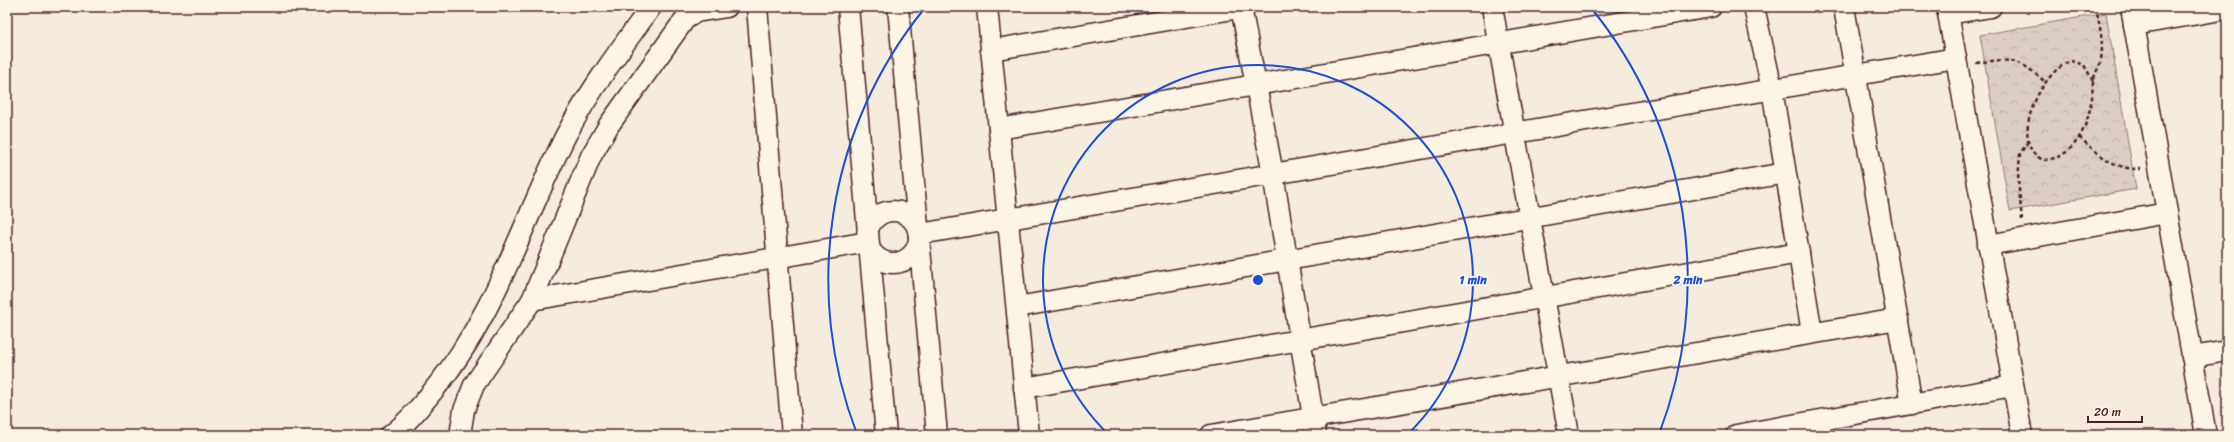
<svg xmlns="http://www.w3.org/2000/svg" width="2234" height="442" font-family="Sriracha,sans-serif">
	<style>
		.park { fill: url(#park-crowns); stroke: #927678 }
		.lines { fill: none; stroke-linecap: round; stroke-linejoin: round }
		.minor-casing { stroke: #4a1f2b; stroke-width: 23 }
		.path { stroke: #4a1f2b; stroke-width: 2.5; stroke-dasharray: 4 3; stroke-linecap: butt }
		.minor { stroke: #fcf5e5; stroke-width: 20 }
		.ring { fill: none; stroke: #1d4ed8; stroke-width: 2 }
		.centre { fill: #1d4ed8; stroke: #fcf5e5; stroke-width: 2 }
		.ring-label { font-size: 12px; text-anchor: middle; font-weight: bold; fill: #1d4ed8; stroke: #fcf5e5; stroke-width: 4; stroke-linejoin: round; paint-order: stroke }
	</style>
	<defs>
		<pattern id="park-crowns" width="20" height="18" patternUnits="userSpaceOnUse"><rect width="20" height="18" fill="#dbcec4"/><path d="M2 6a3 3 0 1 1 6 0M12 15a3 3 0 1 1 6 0" fill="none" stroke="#bdb0a9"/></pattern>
	</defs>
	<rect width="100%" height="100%" fill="#f5ecde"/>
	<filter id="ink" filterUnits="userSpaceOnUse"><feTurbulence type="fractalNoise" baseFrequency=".025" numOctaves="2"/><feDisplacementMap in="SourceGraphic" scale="8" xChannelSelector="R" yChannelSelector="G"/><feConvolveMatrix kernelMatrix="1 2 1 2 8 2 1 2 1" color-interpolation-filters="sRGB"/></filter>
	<g filter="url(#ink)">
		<!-- park -->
		<polygon class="park" points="2106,13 2136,189 2010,211 1980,35"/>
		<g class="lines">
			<defs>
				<g id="minor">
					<polyline points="757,7 792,435"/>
					<polyline points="848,7 886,435"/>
					<polyline points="898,7 937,435"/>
					<polyline points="987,7 1029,435"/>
					<polyline points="1241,7 1273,174 1316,435"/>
					<polyline points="1492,7 1569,435"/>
					<polyline points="1754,7 1772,89 1812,333"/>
					<polyline points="1844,7 1912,404"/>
					<polyline points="1947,7 2022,435"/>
					<polyline points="2131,7 2206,435"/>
					<polyline points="1948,14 1991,7"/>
					<polyline points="2134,25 2227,9"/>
					<polyline points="991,50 1245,7"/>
					<polyline points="999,129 1711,7"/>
					<circle cx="893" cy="237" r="26"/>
					<polyline points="920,234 1956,58"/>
					<polyline points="1988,245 2167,213"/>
					<polyline points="532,300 868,242"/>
					<polyline points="1017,307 1785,173"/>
					<polyline points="2192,357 2227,351"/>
					<polyline points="1024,388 1799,253"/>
					<path d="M391,435C407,423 420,407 433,391C496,315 522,222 566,135C590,90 621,48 651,7"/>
					<polyline points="460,435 464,410 474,385 532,300 591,156 609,125 685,19 696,12 727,7"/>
					<polyline points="1211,435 1898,319"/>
					<polyline points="1736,435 2013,386"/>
				</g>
			</defs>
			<!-- minor casing -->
			<use href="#minor" class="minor-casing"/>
			<!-- path -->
			<g class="path">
				<path d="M1976,63C2010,58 2019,58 2045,82"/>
				<path d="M2093,81L2084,65L2072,61C2044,68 2015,129 2033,152C2035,155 2040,158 2042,160C2072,160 2087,130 2091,103C2093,96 2092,89 2093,82C2094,74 2100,67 2101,59C2104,42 2099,23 2096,7"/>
				<path d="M2079,137C2098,154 2115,170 2141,169"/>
				<polyline points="2022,220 2018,179 2020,154 2029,140"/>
			</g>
			<!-- minor -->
			<use href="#minor" class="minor"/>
		</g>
	</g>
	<!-- distance rings -->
	<g class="ring">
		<path d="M1109 435A215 215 0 1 1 1407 435"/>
		<path d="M857 434A430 430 0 0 1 924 9M1592 9A430 430 0 0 1 1659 434"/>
	</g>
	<circle cx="1258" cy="280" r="6" class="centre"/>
	<g class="ring-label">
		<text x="1473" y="284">1 min</text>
		<text x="1688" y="284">2 min</text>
	</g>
	<!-- margin -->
	<rect width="2234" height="442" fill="none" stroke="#fcf5e5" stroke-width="24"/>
	<rect x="12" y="12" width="2210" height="418" fill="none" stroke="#4a1f2b" stroke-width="1.5" filter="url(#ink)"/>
	<!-- scale -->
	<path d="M2088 416v6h54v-6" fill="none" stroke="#4a1f2b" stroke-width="2"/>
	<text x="2094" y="416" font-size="12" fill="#4a1f2b" stroke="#fcf5e5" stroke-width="3" paint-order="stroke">20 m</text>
</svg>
